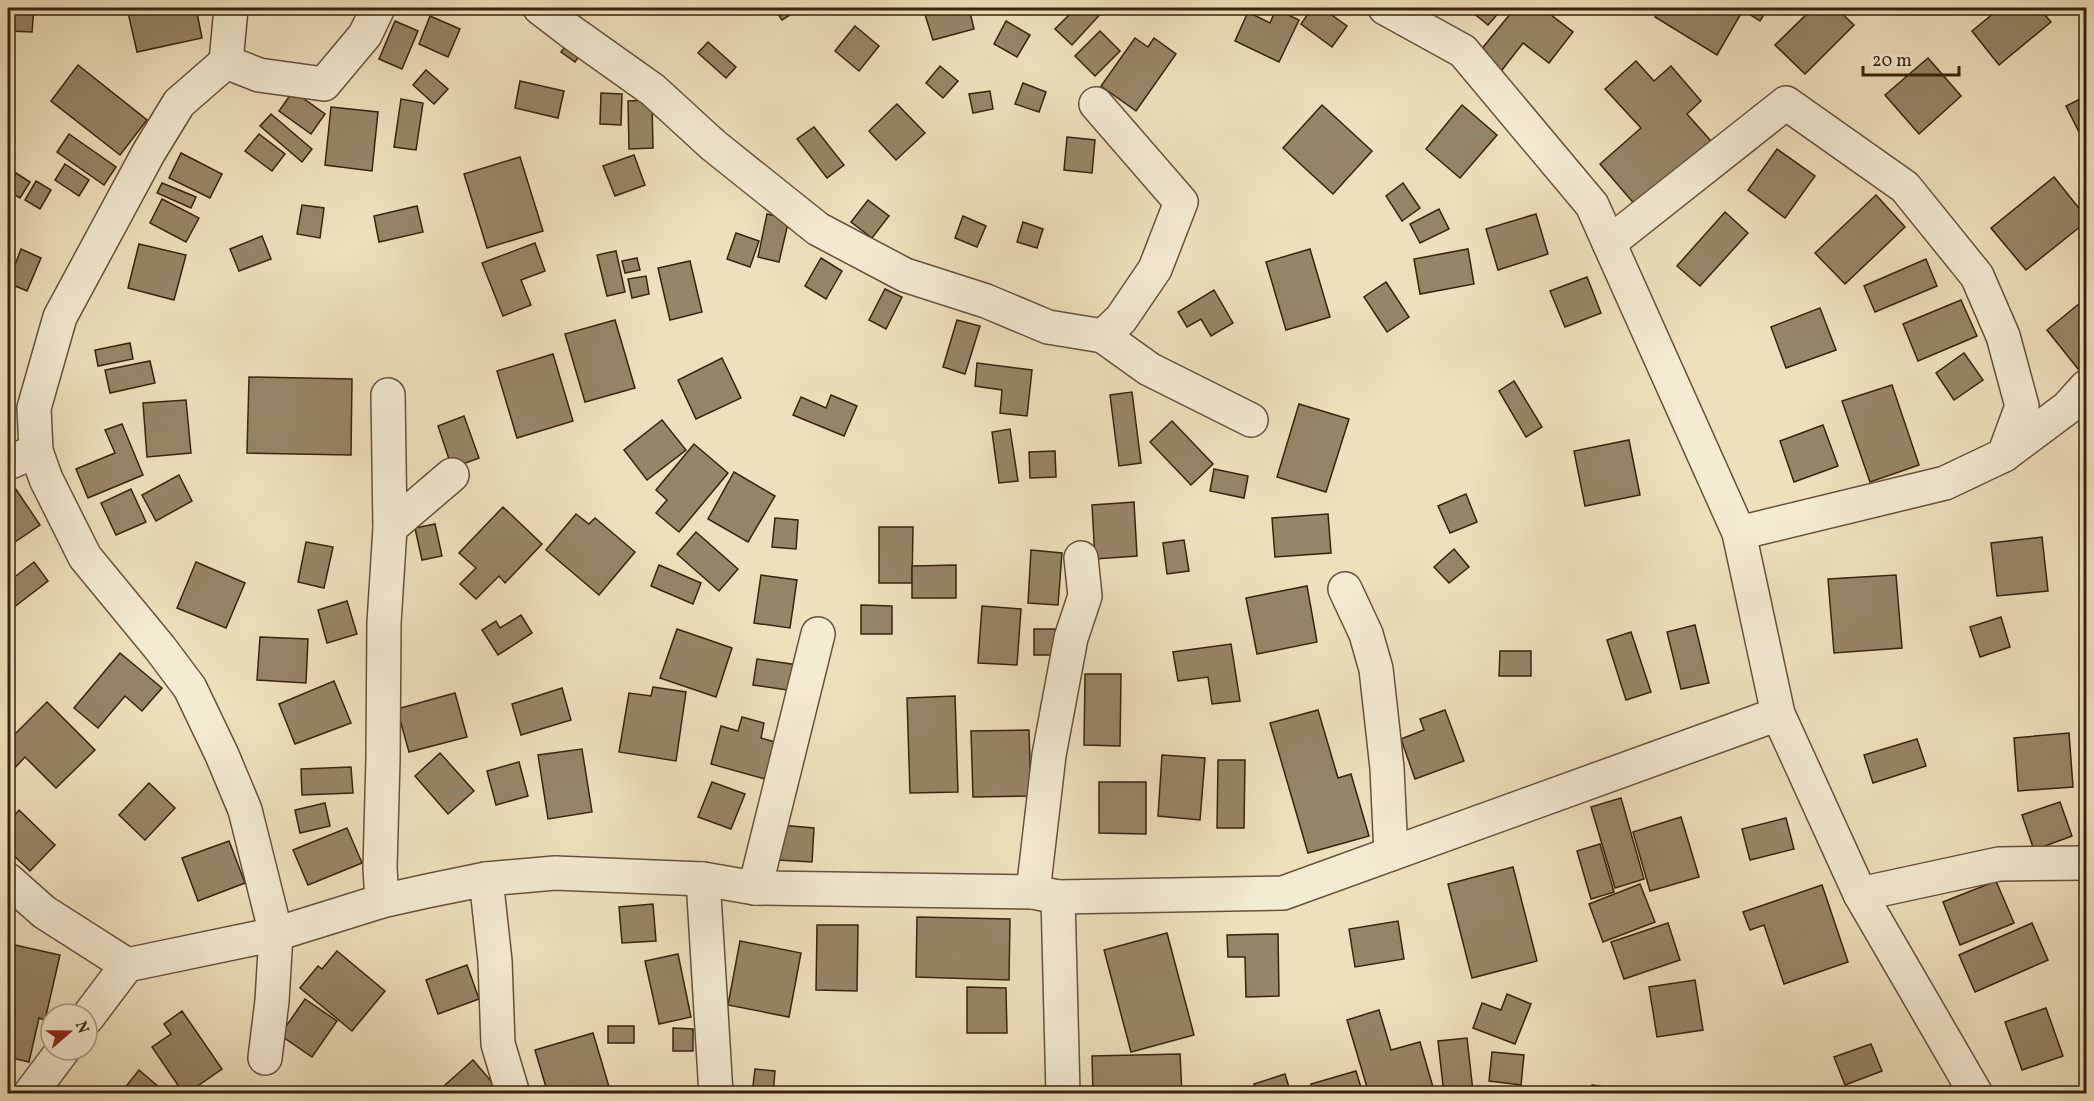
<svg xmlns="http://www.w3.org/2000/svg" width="2094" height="1101" font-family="Vollkorn,serif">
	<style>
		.building { fill: #978568; stroke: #38230d; stroke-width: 1.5 }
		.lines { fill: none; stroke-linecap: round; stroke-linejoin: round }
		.minor-casing { stroke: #665239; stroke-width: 36 }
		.minor { stroke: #f4ebd3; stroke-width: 33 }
	</style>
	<rect width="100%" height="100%" fill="#eee0bc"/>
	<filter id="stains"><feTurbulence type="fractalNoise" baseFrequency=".00333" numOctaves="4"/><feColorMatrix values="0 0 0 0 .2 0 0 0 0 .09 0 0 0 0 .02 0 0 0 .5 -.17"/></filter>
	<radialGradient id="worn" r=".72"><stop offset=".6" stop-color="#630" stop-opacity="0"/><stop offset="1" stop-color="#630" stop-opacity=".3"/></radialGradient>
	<!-- building -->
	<g class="building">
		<polygon points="8,8 34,8 32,32 8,31"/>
		<polygon points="127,8 196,8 202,38 137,52"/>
		<polygon points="774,8 797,8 798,10 782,20"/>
		<polygon points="923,8 969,8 974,29 933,40"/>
		<polygon points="1076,8 1106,8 1072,45 1055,29"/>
		<polygon points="1312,8 1322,8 1347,26 1332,47 1301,24"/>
		<polygon points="1467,8 1503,8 1488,25"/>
		<polygon points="1515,8 1542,8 1573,32 1549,63 1523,43 1499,74 1476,56"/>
		<polygon points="1661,8 1768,8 1760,21 1743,10 1717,55 1655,17"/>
		<polygon points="1813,8 1836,8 1854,25 1805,74 1775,45"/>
		<polygon points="2000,8 2039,8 2051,22 1999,65 1972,31"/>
		<polygon points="1276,9 1299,20 1279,62 1235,41 1248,12 1270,23"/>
		<polygon points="430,16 460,29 448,57 419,44"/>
		<polygon points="395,21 418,31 402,69 379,59"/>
		<polygon points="1006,21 1030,35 1017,57 994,44"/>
		<polygon points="855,26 879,46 859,71 835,51"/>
		<polygon points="1100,31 1120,51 1095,76 1075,56"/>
		<polygon points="1135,38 1148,47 1154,38 1176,54 1136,111 1101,86"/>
		<polygon points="569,41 583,51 575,62 561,52"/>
		<polygon points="708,42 736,67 726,78 698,53"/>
		<polygon points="1928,58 1961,96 1919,134 1885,95"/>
		<polygon points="1636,61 1654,81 1671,66 1701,101 1687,114 1711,141 1637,207 1600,164 1641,128 1605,89"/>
		<polygon points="78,65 147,120 120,155 51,101"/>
		<polygon points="940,66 958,81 943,98 926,83"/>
		<polygon points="426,70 448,89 434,104 413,85"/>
		<polygon points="520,81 564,91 558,118 515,108"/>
		<polygon points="1023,83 1046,92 1039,112 1015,104"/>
		<polygon points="293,91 325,114 311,134 279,111"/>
		<polygon points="990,91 993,109 973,113 969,94"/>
		<polygon points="601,93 622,94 621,125 600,124"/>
		<polygon points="2086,96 2086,135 2082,138 2066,106"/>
		<polygon points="401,99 423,103 416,150 394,147"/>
		<polygon points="652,100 653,148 629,149 628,101"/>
		<polygon points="897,104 925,133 896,160 869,131"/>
		<polygon points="1322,105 1372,151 1333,194 1283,148"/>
		<polygon points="1462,105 1497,135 1460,178 1426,149"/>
		<polygon points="331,107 378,112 372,171 325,165"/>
		<polygon points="271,114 312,149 302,162 260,126"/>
		<polygon points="814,127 844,165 827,178 797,139"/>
		<polygon points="69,134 116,167 104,185 57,152"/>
		<polygon points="259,134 285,154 272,171 245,151"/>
		<polygon points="1067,137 1095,140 1092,173 1064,170"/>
		<polygon points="1777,149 1815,176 1785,218 1748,190"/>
		<polygon points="181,153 222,174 210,198 169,178"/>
		<polygon points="634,155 645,185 615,196 603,166"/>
		<polygon points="520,157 543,231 487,248 464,174"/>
		<polygon points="65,164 89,180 79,196 55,180"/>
		<polygon points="16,173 30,182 20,198 8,191"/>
		<polygon points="2054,177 2086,217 2086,222 2026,270 1991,228"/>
		<polygon points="36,181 51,190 40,209 25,200"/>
		<polygon points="162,183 196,197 191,208 157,193"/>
		<polygon points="1403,183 1420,208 1402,221 1386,196"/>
		<polygon points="1876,195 1905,227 1845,284 1815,253"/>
		<polygon points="162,199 199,218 186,242 150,223"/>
		<polygon points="868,200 889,216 872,238 851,222"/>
		<polygon points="302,205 324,208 320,238 297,234"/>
		<polygon points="417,206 423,232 379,242 374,216"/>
		<polygon points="1439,209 1449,229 1420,243 1410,224"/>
		<polygon points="1725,212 1748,233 1700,286 1677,266"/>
		<polygon points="767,214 789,219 779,262 758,257"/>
		<polygon points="1536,214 1548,254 1498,270 1486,229"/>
		<polygon points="963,216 986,226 977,247 955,238"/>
		<polygon points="1023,222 1043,229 1037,248 1017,242"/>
		<polygon points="736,233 759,241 750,267 727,259"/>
		<polygon points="262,236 271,259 239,271 230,249"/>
		<polygon points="535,243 545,271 521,280 531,305 503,316 482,263"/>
		<polygon points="139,244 186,255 174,300 128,288"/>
		<polygon points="21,249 41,258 27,291 8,283"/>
		<polygon points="1310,249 1330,317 1286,330 1266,262"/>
		<polygon points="1468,249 1474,284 1420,294 1414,259"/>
		<polygon points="616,251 625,292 607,296 597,255"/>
		<polygon points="637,258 640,270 625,273 622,261"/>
		<polygon points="821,258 842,271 826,299 805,286"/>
		<polygon points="1926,259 1937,286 1875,312 1864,286"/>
		<polygon points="690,261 702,312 670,320 658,268"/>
		<polygon points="646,276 649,294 632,298 628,279"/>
		<polygon points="1587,277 1601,313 1565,327 1550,291"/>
		<polygon points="1386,282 1409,317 1387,332 1364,297"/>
		<polygon points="885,289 902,297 886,329 869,320"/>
		<polygon points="1214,290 1233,323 1211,336 1201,319 1187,327 1178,312"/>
		<polygon points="2086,298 2086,362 2078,369 2047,330"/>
		<polygon points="1961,300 1977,336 1918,361 1903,324"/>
		<polygon points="1820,308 1836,350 1786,368 1771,327"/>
		<polygon points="615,320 635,388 585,402 565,334"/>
		<polygon points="957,320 980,326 965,374 943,367"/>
		<polygon points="130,343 133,359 98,366 95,350"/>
		<polygon points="1964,353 1983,380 1954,400 1936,373"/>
		<polygon points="553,354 573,421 517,438 497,371"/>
		<polygon points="722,358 741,398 696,419 678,380"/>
		<polygon points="150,361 155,383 110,393 105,370"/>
		<polygon points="977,363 1032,370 1027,416 1000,413 1002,390 975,386"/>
		<polygon points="249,377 352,379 351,455 247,453"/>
		<polygon points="1514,381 1542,427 1526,437 1499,391"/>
		<polygon points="1892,385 1919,465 1870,482 1842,401"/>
		<polygon points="1132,392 1141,463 1119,466 1110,395"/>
		<polygon points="831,395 857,406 844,436 793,415 801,397 826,408"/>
		<polygon points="186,400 191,453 147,457 143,403"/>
		<polygon points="1299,404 1349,419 1326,492 1277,477"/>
		<polygon points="464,416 479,458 452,468 438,426"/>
		<polygon points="662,420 686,450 647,480 624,450"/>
		<polygon points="1172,421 1213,464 1191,485 1150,442"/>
		<polygon points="122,424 143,475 88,498 76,469 115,453 105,430"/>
		<polygon points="1823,425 1838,466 1794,482 1780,441"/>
		<polygon points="1010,429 1018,481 999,483 992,432"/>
		<polygon points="1629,440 1640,495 1585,506 1574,451"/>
		<polygon points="694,444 728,473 679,532 656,513 667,500 656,490"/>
		<polygon points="1055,451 1056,477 1030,478 1029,452"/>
		<polygon points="1214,469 1248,476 1244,498 1210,491"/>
		<polygon points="734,472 775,496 748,542 708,519"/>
		<polygon points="179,475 192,501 156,521 142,495"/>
		<polygon points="11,482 40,525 12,544 8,538 8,485"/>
		<polygon points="131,489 146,522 116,535 101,503"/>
		<polygon points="1466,494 1477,522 1450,533 1438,506"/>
		<polygon points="1134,502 1137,556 1095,559 1092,505"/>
		<polygon points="503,507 542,544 505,583 499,576 476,599 460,584 476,568 459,553"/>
		<polygon points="576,514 589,524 595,518 635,552 599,595 546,550"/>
		<polygon points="1328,514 1331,553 1275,557 1272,518"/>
		<polygon points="775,518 798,520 796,549 772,547"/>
		<polygon points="435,524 442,556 422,560 415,528"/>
		<polygon points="879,527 913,527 912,583 879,583"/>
		<polygon points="696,532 738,569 719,591 677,554"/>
		<polygon points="2042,537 2048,591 1997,596 1991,543"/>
		<polygon points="1184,540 1189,571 1167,574 1163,543"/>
		<polygon points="306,542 333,547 324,588 298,582"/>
		<polygon points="1454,549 1469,567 1449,583 1434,567"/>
		<polygon points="1031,550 1062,553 1058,605 1028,603"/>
		<polygon points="34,562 48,581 13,608 8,601 8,582"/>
		<polygon points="196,562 245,583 226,628 177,608"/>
		<polygon points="659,565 701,583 693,604 651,586"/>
		<polygon points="956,565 956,598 912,598 912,566"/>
		<polygon points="761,575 797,580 790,628 754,623"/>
		<polygon points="1896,575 1902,648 1834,653 1828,579"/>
		<polygon points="1307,586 1317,642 1257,654 1246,598"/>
		<polygon points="347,601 357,634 327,643 318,610"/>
		<polygon points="861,605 892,606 892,634 861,634"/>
		<polygon points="982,606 1021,609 1017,665 978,663"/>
		<polygon points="521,615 532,633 498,655 482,630 496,621 500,628"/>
		<polygon points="2001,617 2010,647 1980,657 1970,627"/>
		<polygon points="1695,625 1709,683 1681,689 1667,632"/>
		<polygon points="677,629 732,648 716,697 660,678"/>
		<polygon points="1034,629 1055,629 1054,655 1034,655"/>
		<polygon points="1631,632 1651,692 1626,700 1607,640"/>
		<polygon points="260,637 308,639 306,683 257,680"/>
		<polygon points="1231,644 1240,701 1212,704 1208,677 1178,681 1173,652"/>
		<polygon points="1500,651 1531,651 1531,676 1499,676"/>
		<polygon points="120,653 162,688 142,711 125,696 98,728 74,708"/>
		<polygon points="757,659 798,665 794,691 753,685"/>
		<polygon points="1085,674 1121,674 1120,746 1084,745"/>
		<polygon points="334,681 351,723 295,744 279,704"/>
		<polygon points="653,687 686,692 676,761 619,752 629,693 651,696"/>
		<polygon points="562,688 571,720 521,735 512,704"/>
		<polygon points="455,693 467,737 409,752 397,709"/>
		<polygon points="955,696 958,792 910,793 907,698"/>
		<polygon points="47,702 95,750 56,788 25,757 8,775 8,741"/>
		<polygon points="1318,710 1338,778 1351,774 1369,836 1308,853 1270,723"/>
		<polygon points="1445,710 1464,761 1415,779 1401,739 1424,730 1420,719"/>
		<polygon points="742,717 764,723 761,738 775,742 765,779 711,764 721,726 738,731"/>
		<polygon points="1029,730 1031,796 973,797 971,731"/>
		<polygon points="2069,733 2073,787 2018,791 2014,738"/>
		<polygon points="1917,739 1926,766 1873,783 1864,755"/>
		<polygon points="582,749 592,812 548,819 538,755"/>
		<polygon points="440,753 474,791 448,814 415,776"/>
		<polygon points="1162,755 1205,758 1200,820 1158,816"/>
		<polygon points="1218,760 1245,760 1244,828 1217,828"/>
		<polygon points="519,762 528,796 496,805 487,771"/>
		<polygon points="351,767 353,793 302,795 301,769"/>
		<polygon points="712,782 745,794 731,829 698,817"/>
		<polygon points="1099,782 1146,782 1146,834 1099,833"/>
		<polygon points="149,783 175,808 145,840 119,815"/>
		<polygon points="1621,798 1644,879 1615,888 1591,807"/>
		<polygon points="2060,802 2072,836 2034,850 2022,815"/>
		<polygon points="325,803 330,826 300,833 295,810"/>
		<polygon points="19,810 55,845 30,871 8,850 8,823"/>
		<polygon points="1681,817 1699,877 1650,891 1633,832"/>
		<polygon points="1786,818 1794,849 1750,860 1742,829"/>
		<polygon points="780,825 814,828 812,862 778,860"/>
		<polygon points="347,828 362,863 308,885 293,850"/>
		<polygon points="229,841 245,883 198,901 182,858"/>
		<polygon points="1600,844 1614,892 1591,899 1577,851"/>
		<polygon points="1513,867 1537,961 1472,978 1448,884"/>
		<polygon points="1996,881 2014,923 1960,945 1943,902"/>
		<polygon points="1640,884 1655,922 1603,942 1589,904"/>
		<polygon points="1822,885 1848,962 1784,984 1764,925 1750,930 1743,912"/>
		<polygon points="653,904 656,941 622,943 619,907"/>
		<polygon points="917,917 1010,919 1009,980 916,977"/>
		<polygon points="1398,921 1404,959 1355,967 1349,929"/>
		<polygon points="1668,923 1680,960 1624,979 1611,942"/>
		<polygon points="2032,923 2048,960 1975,992 1959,955"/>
		<polygon points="817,925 858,925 857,991 816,990"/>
		<polygon points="1167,933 1194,1035 1131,1052 1104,950"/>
		<polygon points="1278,934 1279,996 1246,997 1245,957 1228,957 1227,935"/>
		<polygon points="740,941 801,953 789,1017 728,1005"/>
		<polygon points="15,945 60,955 45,1020 39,1018 29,1062 8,1057 8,1044 15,1010 8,1008 8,978"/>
		<polygon points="337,951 385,991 352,1031 300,988 318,966 322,969"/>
		<polygon points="678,954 691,1017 659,1024 645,961"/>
		<polygon points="467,965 479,999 438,1014 426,980"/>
		<polygon points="1695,980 1703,1030 1657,1037 1649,987"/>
		<polygon points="967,987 1006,988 1007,1033 967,1033"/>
		<polygon points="1507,994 1531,1004 1515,1044 1473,1028 1482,1003 1501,1010"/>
		<polygon points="305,999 337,1021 312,1057 280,1035"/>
		<polygon points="2046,1008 2063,1056 2022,1070 2005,1022"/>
		<polygon points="1379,1010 1391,1050 1420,1042 1435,1094 1369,1094 1347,1020"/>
		<polygon points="182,1011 222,1069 186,1094 184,1094 152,1047 171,1034 164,1024"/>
		<rect x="608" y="1026" width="26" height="17"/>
		<polygon points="673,1028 693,1029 693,1051 673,1051"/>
		<polygon points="593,1033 610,1090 598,1094 548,1094 535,1050"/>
		<polygon points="1467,1038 1473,1091 1444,1094 1438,1041"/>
		<polygon points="1871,1044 1882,1071 1845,1085 1834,1057"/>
		<polygon points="1492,1052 1524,1055 1521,1085 1489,1081"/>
		<polygon points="1180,1054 1182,1094 1093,1094 1092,1056"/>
		<polygon points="473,1060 502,1094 435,1094"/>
		<polygon points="755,1069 775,1071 773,1094 752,1094"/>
		<polygon points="139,1070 167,1094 120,1094"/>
		<polygon points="1356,1071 1363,1094 1314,1094 1311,1084"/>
		<polygon points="1285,1074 1291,1094 1257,1094 1254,1084"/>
		<polygon points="1592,1085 1620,1089 1619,1094 1591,1094"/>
	</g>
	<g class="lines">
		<defs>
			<g id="minor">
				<polyline points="540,8 570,31 653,90 713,145 818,229 905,275 986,301 1048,327 1103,336 1121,319 1155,269 1181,202 1096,104"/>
				<polyline points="1385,8 1463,51 1592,205 1739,533 1778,714 1860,894 1976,1094"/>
				<polyline points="226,62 231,8"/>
				<polyline points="1609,243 1786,103 1905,187 1977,276 2003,336 2022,406 2004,455 1945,483 1739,533"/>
				<polyline points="1103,336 1149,369 1251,420"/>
				<polyline points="388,395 390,528"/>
				<polyline points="2004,455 2067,408 2086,387"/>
				<polyline points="8,463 36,451"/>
				<polyline points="1345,589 1366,634 1376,669 1387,768 1391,854"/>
				<polyline points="486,879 495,961 498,1044 513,1094"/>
				<polyline points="703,879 716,1094"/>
				<polyline points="8,880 44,912 127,965"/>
				<polyline points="755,888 818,634"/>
				<polyline points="1033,892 1049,755 1071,638 1085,596 1081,558"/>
				<polyline points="1860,894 1999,864 2086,863"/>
				<polyline points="1058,897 1063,1094"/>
				<polyline points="382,901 380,868 383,759 384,623 390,528 452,475"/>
				<polyline points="87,1018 127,965 276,934 382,901 427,891 486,879 555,873 703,879 755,888 1033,892 1058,897 1283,893 1778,714"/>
				<polyline points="265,1058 272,1001 276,934 245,810 222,755 190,688 160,648 85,557 46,479 36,451 34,408 60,317 149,152 179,103 226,62 259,75 324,84 365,35 378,8"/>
				<polyline points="30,1094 63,1050"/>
			</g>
		</defs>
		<!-- minor casing -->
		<use href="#minor" class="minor-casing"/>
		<!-- minor -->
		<use href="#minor" class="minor"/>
	</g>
	<!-- margin -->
	<rect width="2094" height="1101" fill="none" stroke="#eee0bc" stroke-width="30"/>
	<rect x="9" y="9" width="2076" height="1083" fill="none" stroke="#38230d" stroke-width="3"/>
	<rect x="15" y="15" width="2064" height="1071" fill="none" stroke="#38230d" stroke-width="1.5"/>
	<!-- north arrow -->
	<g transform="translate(69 1032) rotate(70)"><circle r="28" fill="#f4ebd3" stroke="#a99b84" stroke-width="1.5"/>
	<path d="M0-4.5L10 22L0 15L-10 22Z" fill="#8f2418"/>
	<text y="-9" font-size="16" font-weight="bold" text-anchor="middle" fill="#38230d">N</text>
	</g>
	<!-- scale -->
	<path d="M1863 66v9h96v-9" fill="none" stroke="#38230d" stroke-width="3"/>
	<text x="1872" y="66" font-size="18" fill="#38230d" stroke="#f4ebd3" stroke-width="4.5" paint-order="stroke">20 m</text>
	<rect width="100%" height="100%" filter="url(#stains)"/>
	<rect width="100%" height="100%" fill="url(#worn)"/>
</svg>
